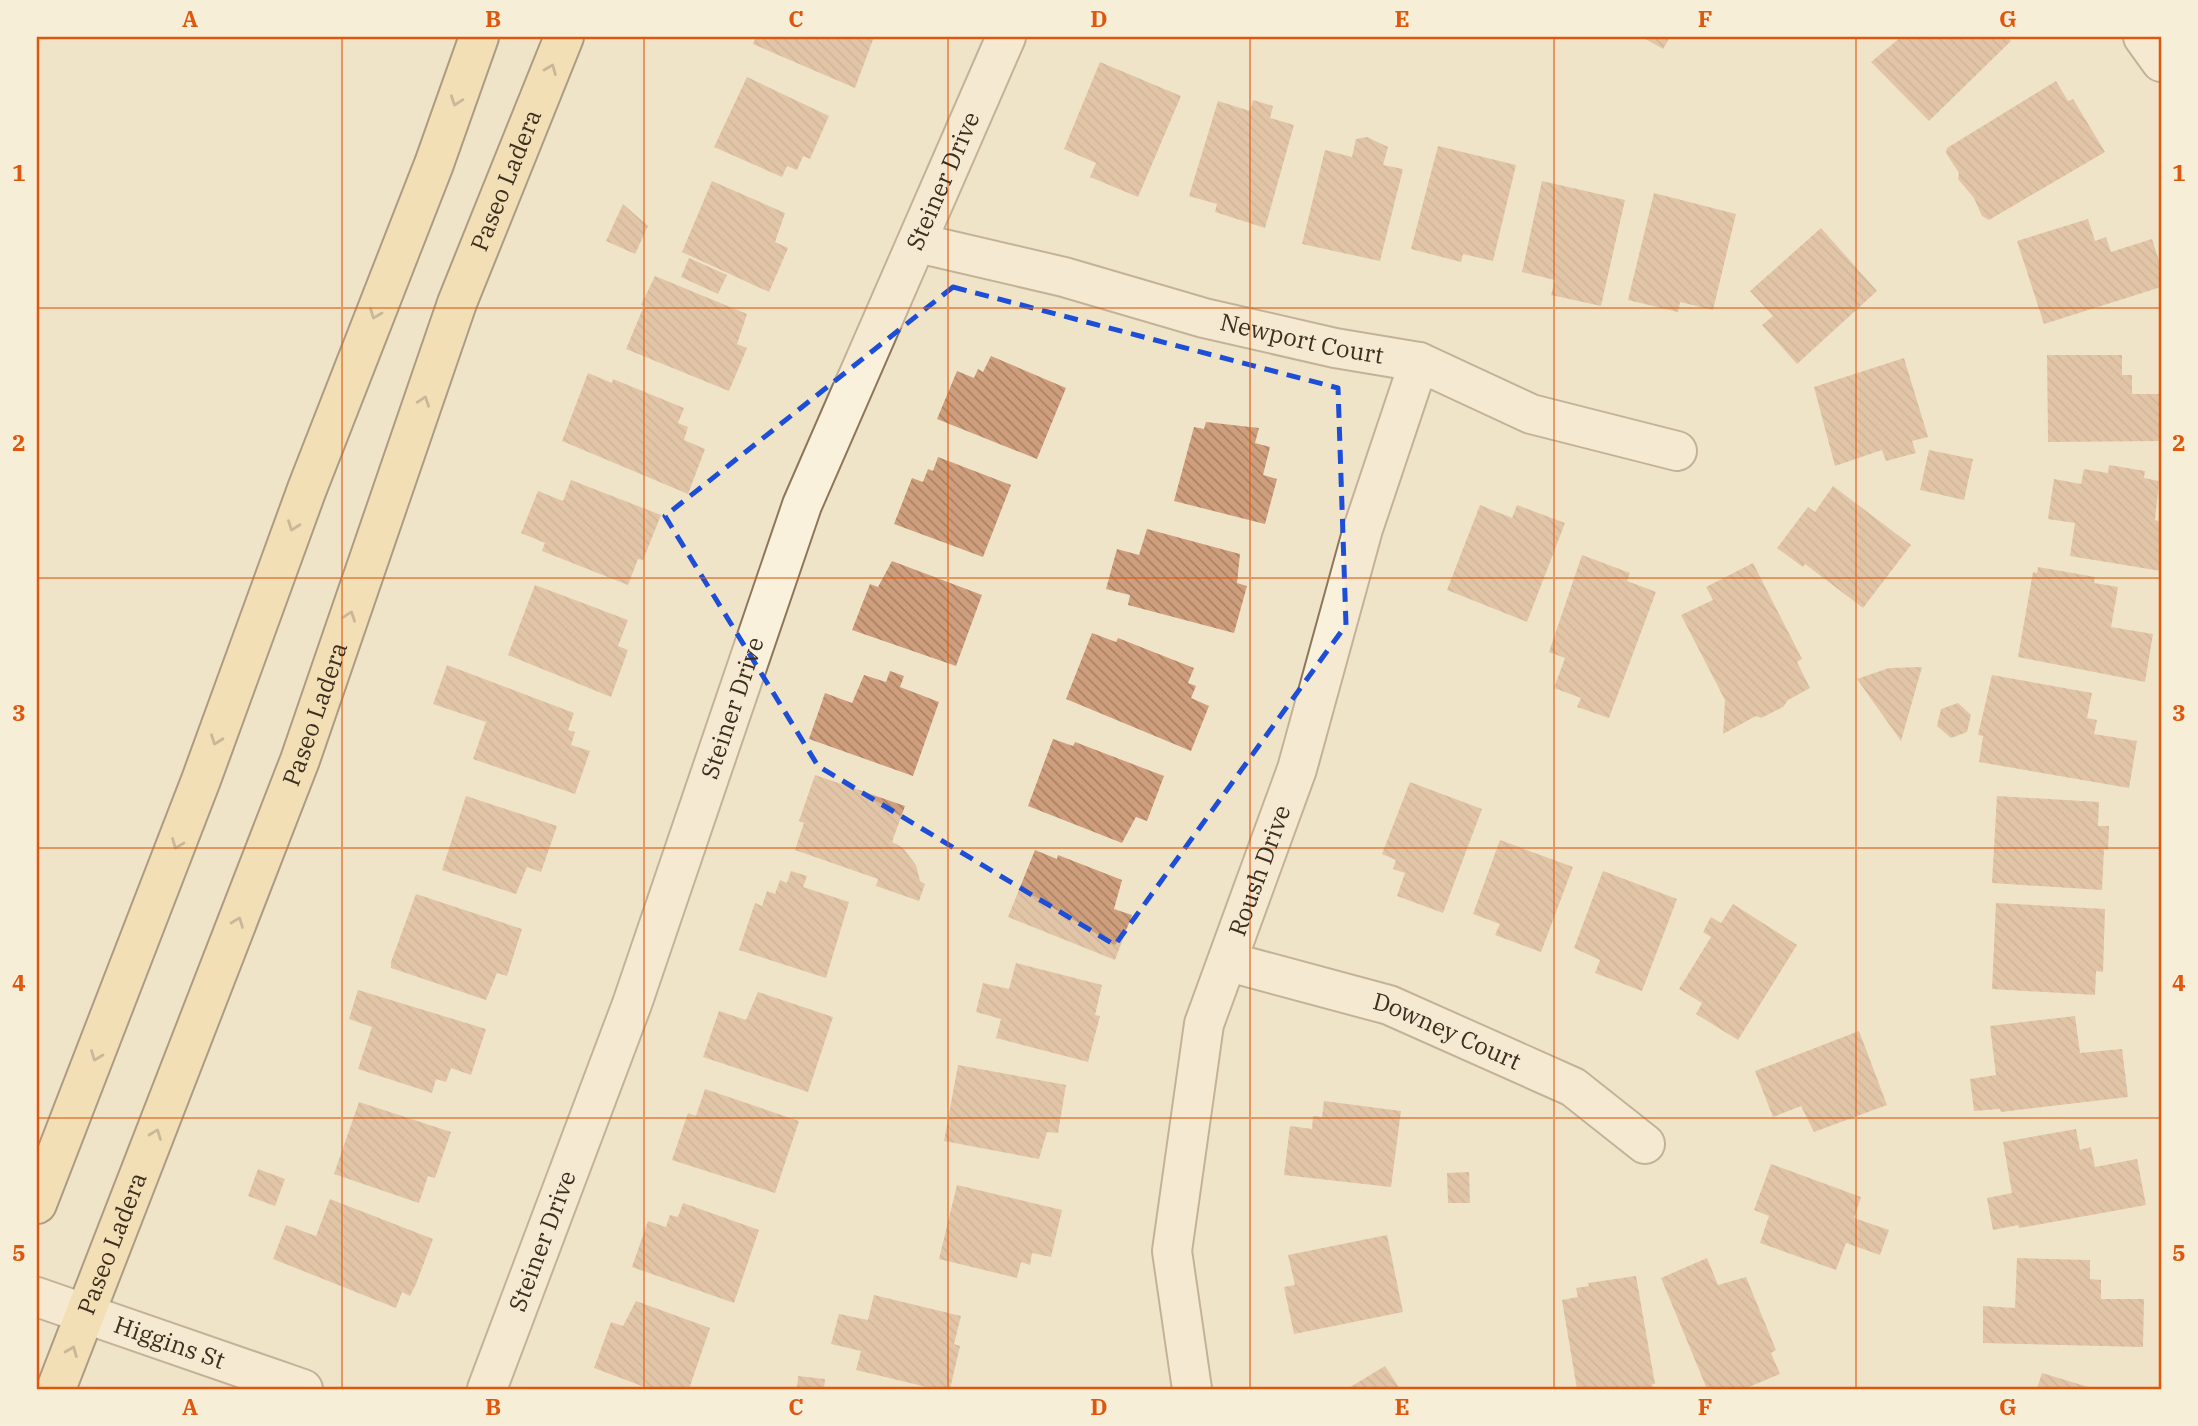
<svg xmlns="http://www.w3.org/2000/svg" width="2198" height="1426" font-family="'IBM Plex Serif',serif">
	<style>
		.building { fill: url(#building-back-hatch) }
		.lines { fill: none; stroke-linecap: round; stroke-linejoin: round }
		.minor-casing { stroke: #8d765c; stroke-width: 42 }
		.major-casing { stroke: #5b4430; stroke-width: 42 }
		.minor { stroke: #faf1dc; stroke-width: 38 }
		.major { stroke: #f3d9a0; stroke-width: 38 }
		.oneway { stroke: #988460 }
		.marked { fill: none; stroke: #1d4ed8; stroke-width: 5; stroke-dasharray: 14 9; stroke-linejoin: round }
		.grid { fill: none; stroke: #df570d; stroke-width: 2; stroke-opacity: 0.55 }
		.labels { text-anchor: middle; stroke-width: 5; stroke-linejoin: round; paint-order: stroke }
		.street-label { font-size: 24px; fill: #3d2e20; stroke: #f7eed8 }
		.neatline { fill: none; stroke: #df570d; stroke-width: 2.5 }
		.grid-label { font-size: 23px; text-anchor: middle; font-weight: bold; fill: #df570d }
	</style>
	<defs>
		<pattern id="building-back-hatch" width="6" height="6" patternUnits="userSpaceOnUse" patternTransform="scale(1.75)"><rect width="6" height="6" fill="#cf9f7d"/><path d="M-1 5l2 2M0 0l6 6M5-1l2 2" fill="none" stroke="#a98266"/></pattern>
	</defs>
	<rect width="100%" height="100%" fill="#f0e4c8"/>
	<!-- building -->
	<g class="building">
		<polygon points="756,37 874,37 855,88 753,44"/>
		<polygon points="1642,37 1670,37 1663,49"/>
		<polygon points="1901,37 2007,37 2011,41 1929,121 1871,62"/>
		<polygon points="1100,62 1181,96 1138,197 1090,177 1096,163 1064,149"/>
		<polygon points="747,77 829,116 810,159 803,156 797,170 787,166 782,177 714,147"/>
		<polygon points="2056,81 2068,101 2073,99 2105,152 1989,220 1982,216 1974,198 1958,179 1959,173 1946,153 1947,148"/>
		<polygon points="1253,100 1273,106 1270,118 1294,125 1265,228 1215,212 1217,204 1189,196 1218,101 1250,111"/>
		<polygon points="1367,137 1388,147 1383,165 1403,169 1380,261 1302,244 1325,150 1352,157 1356,139"/>
		<polygon points="1438,146 1516,165 1493,261 1463,254 1461,262 1411,249"/>
		<polygon points="712,181 785,213 775,242 788,248 769,292 682,252"/>
		<polygon points="1542,181 1625,200 1601,306 1551,295 1555,280 1522,272"/>
		<polygon points="1654,193 1736,214 1713,310 1680,302 1678,312 1628,300"/>
		<polygon points="623,204 648,226 635,254 606,241"/>
		<polygon points="2088,219 2095,241 2106,237 2111,252 2152,239 2161,267 2161,287 2044,324 2017,241"/>
		<polygon points="1821,228 1877,291 1797,364 1762,325 1773,316 1750,291"/>
		<polygon points="689,258 727,275 718,294 681,277"/>
		<polygon points="655,276 747,314 737,344 747,348 729,391 626,349 644,306 641,305"/>
		<polygon points="2047,355 2122,355 2122,375 2132,375 2132,394 2161,394 2161,441 2048,442"/>
		<polygon points="991,356 1066,388 1037,459 937,419 957,371 974,378 978,369 983,372"/>
		<polygon points="1904,358 1928,437 1912,441 1916,453 1886,461 1882,450 1835,466 1814,387"/>
		<polygon points="588,373 612,383 613,379 684,408 678,423 688,427 684,440 705,449 688,494 562,441"/>
		<polygon points="1206,422 1259,428 1255,443 1270,447 1263,475 1277,479 1265,524 1174,501 1194,427 1204,429"/>
		<polygon points="1929,450 1973,459 1964,500 1920,490"/>
		<polygon points="938,457 1011,485 983,557 894,524 912,478 923,482 928,469 933,471"/>
		<polygon points="2109,465 2145,471 2144,478 2159,481 2155,520 2161,522 2161,571 2070,556 2075,523 2048,519 2054,479 2081,484 2084,469 2108,473"/>
		<polygon points="571,480 661,515 643,560 638,559 628,585 542,551 545,543 521,533 538,491 563,501"/>
		<polygon points="1833,486 1911,545 1863,608 1805,564 1803,567 1777,548 1808,507 1815,512"/>
		<polygon points="1480,505 1512,518 1517,505 1565,523 1527,622 1447,590"/>
		<polygon points="1147,529 1240,554 1237,583 1247,586 1234,633 1128,605 1130,595 1106,589 1117,549 1139,555"/>
		<polygon points="1582,555 1630,573 1627,581 1656,592 1609,718 1577,707 1581,698 1554,688 1565,658 1549,652"/>
		<polygon points="892,561 982,595 956,666 852,630 870,584 878,587"/>
		<polygon points="1753,563 1802,659 1797,662 1810,688 1788,700 1783,707 1761,718 1756,716 1723,734 1725,700 1681,615 1713,600 1706,587"/>
		<polygon points="2038,567 2095,577 2094,583 2118,587 2111,627 2153,634 2145,682 2018,657 2033,572 2037,573"/>
		<polygon points="535,585 628,620 618,646 628,650 611,697 508,655"/>
		<polygon points="1092,633 1116,642 1118,638 1194,668 1188,683 1196,686 1191,698 1209,706 1191,751 1066,699"/>
		<polygon points="447,665 574,713 568,730 575,732 571,745 590,751 575,794 473,759 486,722 433,704"/>
		<polygon points="1922,667 1901,741 1857,679 1889,668"/>
		<polygon points="890,671 904,676 900,687 939,702 913,776 809,739 825,693 852,703 864,675 886,682"/>
		<polygon points="1992,675 2092,693 2087,718 2097,720 2094,734 2137,741 2129,788 1979,762 1983,736 1978,735"/>
		<polygon points="1958,703 1971,715 1967,732 1951,738 1937,726 1941,709"/>
		<polygon points="1053,739 1073,746 1075,742 1164,776 1147,821 1136,817 1122,843 1028,806"/>
		<polygon points="815,775 905,806 892,842 903,848 916,865 920,881 925,884 919,901 876,886 878,879 795,850 804,823 799,821"/>
		<polygon points="1410,782 1482,809 1443,913 1397,896 1405,873 1393,869 1396,860 1382,854"/>
		<polygon points="466,796 557,826 541,872 527,867 516,894 442,870"/>
		<polygon points="1997,796 2099,802 2098,826 2109,826 2108,850 2104,849 2102,890 1992,883"/>
		<polygon points="1500,840 1573,867 1541,952 1495,935 1500,924 1473,914"/>
		<polygon points="1035,850 1057,859 1058,855 1122,880 1114,909 1132,915 1115,960 1008,917"/>
		<polygon points="791,871 807,876 803,887 849,902 826,978 739,950 755,903 762,906 767,891 775,894 780,880 787,883"/>
		<polygon points="1603,871 1677,899 1642,991 1595,973 1600,960 1574,948"/>
		<polygon points="416,894 522,929 507,976 497,973 486,1000 391,968 391,962"/>
		<polygon points="1996,903 2105,909 2103,972 2096,971 2095,995 1992,989"/>
		<polygon points="1733,904 1797,945 1738,1040 1696,1014 1702,1003 1679,989 1711,937 1703,932 1711,917 1721,923"/>
		<polygon points="1016,963 1102,985 1095,1015 1100,1016 1088,1062 996,1038 1001,1019 976,1012 983,983 1009,989"/>
		<polygon points="358,990 486,1029 471,1075 451,1068 446,1082 436,1079 432,1093 358,1069 372,1027 349,1019"/>
		<polygon points="758,992 833,1017 808,1092 703,1057 719,1011 746,1020"/>
		<polygon points="2075,1016 2080,1053 2122,1049 2128,1097 2001,1112 2000,1109 1974,1111 1970,1079 1996,1075 1990,1026"/>
		<polygon points="1859,1031 1887,1105 1814,1132 1801,1106 1773,1117 1755,1071"/>
		<polygon points="958,1065 1066,1085 1058,1133 1047,1132 1039,1159 944,1141"/>
		<polygon points="705,1089 799,1121 775,1193 672,1160 688,1113 696,1116"/>
		<polygon points="1324,1101 1401,1111 1391,1187 1284,1175 1290,1126 1312,1129 1313,1116 1322,1117"/>
		<polygon points="359,1102 451,1132 435,1178 428,1176 419,1203 334,1174"/>
		<polygon points="2076,1129 2080,1150 2091,1147 2095,1167 2137,1159 2146,1205 2019,1228 2018,1225 1993,1230 1987,1198 2012,1193 2003,1142"/>
		<polygon points="1771,1164 1861,1197 1854,1218 1889,1230 1880,1255 1846,1243 1836,1270 1760,1243 1769,1216 1754,1210"/>
		<polygon points="258,1169 285,1179 275,1206 248,1196"/>
		<polygon points="1469,1172 1470,1203 1448,1203 1447,1173"/>
		<polygon points="957,1185 1062,1210 1051,1257 1032,1253 1030,1265 1021,1262 1017,1278 939,1259"/>
		<polygon points="330,1199 433,1239 416,1284 410,1296 402,1292 396,1308 273,1259 286,1225 316,1236"/>
		<polygon points="683,1203 759,1230 734,1303 632,1267 648,1221 666,1227 670,1215 678,1217"/>
		<polygon points="1387,1235 1403,1312 1294,1334 1284,1287 1295,1285 1288,1255"/>
		<polygon points="1707,1258 1718,1285 1746,1277 1776,1350 1771,1353 1780,1374 1744,1389 1707,1389 1661,1278"/>
		<polygon points="2017,1258 2090,1260 2090,1279 2101,1280 2101,1299 2144,1299 2143,1347 1983,1343 1983,1306 2015,1308"/>
		<polygon points="1636,1276 1655,1384 1652,1384 1653,1389 1577,1389 1562,1300 1578,1297 1576,1288 1589,1286 1588,1283"/>
		<polygon points="874,1295 961,1316 954,1344 960,1346 950,1389 935,1389 856,1370 861,1351 831,1344 839,1314 868,1320"/>
		<polygon points="636,1301 710,1328 689,1389 650,1389 594,1368 611,1322 623,1326"/>
		<polygon points="1385,1366 1400,1389 1347,1389"/>
		<polygon points="2042,1373 2095,1389 2037,1389"/>
		<polygon points="798,1376 825,1379 824,1389 797,1389"/>
	</g>
	<g class="lines">
		<defs>
			<g id="minor">
				<polyline points="2143,37 2161,62"/>
				<path id="s1" d="M918,243L1064,277L1204,318L1335,348L1419,362L1531,414L1677,451"/>
				<path id="s2" d="M1229,962L1389,1005L1573,1087L1645,1144"/>
				<path id="s3" d="M37,1297L303,1389"/>
				<path id="s4" d="M487,1389L632,1004L802,505L1006,37"/>
				<path id="s5" d="M1192,1389L1172,1251L1204,1024L1297,769L1363,529L1419,362"/>
			</g>
			<g id="major">
				<polyline points="37,1204 201,780 307,489 434,164 479,37"/>
				<path id="s6" d="M56,1389L300,760L457,303L564,37"/>
			</g>
		</defs>
		<!-- minor casing -->
		<use href="#minor" class="minor-casing"/>
		<!-- major casing -->
		<use href="#major" class="major-casing"/>
		<!-- minor -->
		<use href="#minor" class="minor"/>
		<!-- major -->
		<use href="#major" class="major"/>
	</g>
	<!-- one-way arrows -->
	<defs><path id="oneway-chevron" d="M-2-3.5L2.5 0L-2 3.5" fill="none" stroke-width="1.6" stroke-linecap="round" stroke-linejoin="round" transform="scale(1.75)"/></defs>
	<g class="oneway">
		<use href="#oneway-chevron" transform="translate(551 69) rotate(-68)"/>
		<use href="#oneway-chevron" transform="translate(456 101) rotate(109)"/>
		<use href="#oneway-chevron" transform="translate(375 314) rotate(111)"/>
		<use href="#oneway-chevron" transform="translate(424 401) rotate(-71)"/>
		<use href="#oneway-chevron" transform="translate(293 526) rotate(110)"/>
		<use href="#oneway-chevron" transform="translate(350 616) rotate(-71)"/>
		<use href="#oneway-chevron" transform="translate(216 740) rotate(110)"/>
		<use href="#oneway-chevron" transform="translate(177 844) rotate(111)"/>
		<use href="#oneway-chevron" transform="translate(238 922) rotate(-69)"/>
		<use href="#oneway-chevron" transform="translate(96 1056) rotate(111)"/>
		<use href="#oneway-chevron" transform="translate(156 1134) rotate(-69)"/>
		<use href="#oneway-chevron" transform="translate(72 1351) rotate(-68)"/>
	</g>
	<!-- marked area -->
	<path d="M0 0H2198V1426H0ZM953,287L1338,388L1346,625L1115,945L818,766L665,516Z" fill="#f0e4c8" fill-opacity=".55" fill-rule="evenodd"/>
	<path class="marked" d="M953,287L1338,388L1346,625L1115,945L818,766L665,516Z"/>
	<!-- grid -->
	<path class="grid" d="M342,37V1389M644,37V1389M948,37V1389M1250,37V1389M1554,37V1389M1856,37V1389M37,308H2161M37,578H2161M37,848H2161M37,1118H2161"/>
	<g class="labels">
		<!-- street labels -->
		<g class="street-label">
			<text dy="8" stroke="none"><textPath href="#s6" startOffset="1290">Paseo Ladera</textPath></text>
			<text dy="8" stroke="none"><textPath href="#s4" startOffset="1292">Steiner Drive</textPath></text>
			<text dy="8" stroke="none"><textPath href="#s1" startOffset="396">Newport Court</textPath></text>
			<text dy="8" stroke="none"><textPath href="#s4" startOffset="724">Steiner Drive</textPath></text>
			<text dy="8" stroke="none"><textPath href="#s6" startOffset="723">Paseo Ladera</textPath></text>
			<text dy="8" stroke="none"><textPath href="#s5" startOffset="532">Roush Drive</textPath></text>
			<text dy="8" stroke="none"><textPath href="#s2" startOffset="229">Downey Court</textPath></text>
			<text dy="8" stroke="none"><textPath href="#s4" startOffset="158">Steiner Drive</textPath></text>
			<text dy="8" stroke="none"><textPath href="#s6" startOffset="156">Paseo Ladera</textPath></text>
			<text dy="8" stroke="none"><textPath href="#s3" startOffset="140">Higgins St</textPath></text>
		</g>
	</g>
	<!-- border -->
	<rect width="2198" height="1426" fill="none" stroke="#f7eed8" stroke-width="77"/>
	<rect x="38" y="38" width="2122" height="1350" class="neatline"/>
	<g class="grid-label">
		<text x="190" y="27">A</text>
		<text x="493" y="27">B</text>
		<text x="796" y="27">C</text>
		<text x="1099" y="27">D</text>
		<text x="1402" y="27">E</text>
		<text x="1705" y="27">F</text>
		<text x="2008" y="27">G</text>
		<text x="19" y="181">1</text>
		<text x="2179" y="181">1</text>
		<text x="19" y="451">2</text>
		<text x="2179" y="451">2</text>
		<text x="19" y="721">3</text>
		<text x="2179" y="721">3</text>
		<text x="19" y="991">4</text>
		<text x="2179" y="991">4</text>
		<text x="19" y="1261">5</text>
		<text x="2179" y="1261">5</text>
		<text x="190" y="1415">A</text>
		<text x="493" y="1415">B</text>
		<text x="796" y="1415">C</text>
		<text x="1099" y="1415">D</text>
		<text x="1402" y="1415">E</text>
		<text x="1705" y="1415">F</text>
		<text x="2008" y="1415">G</text>
	</g>
</svg>
